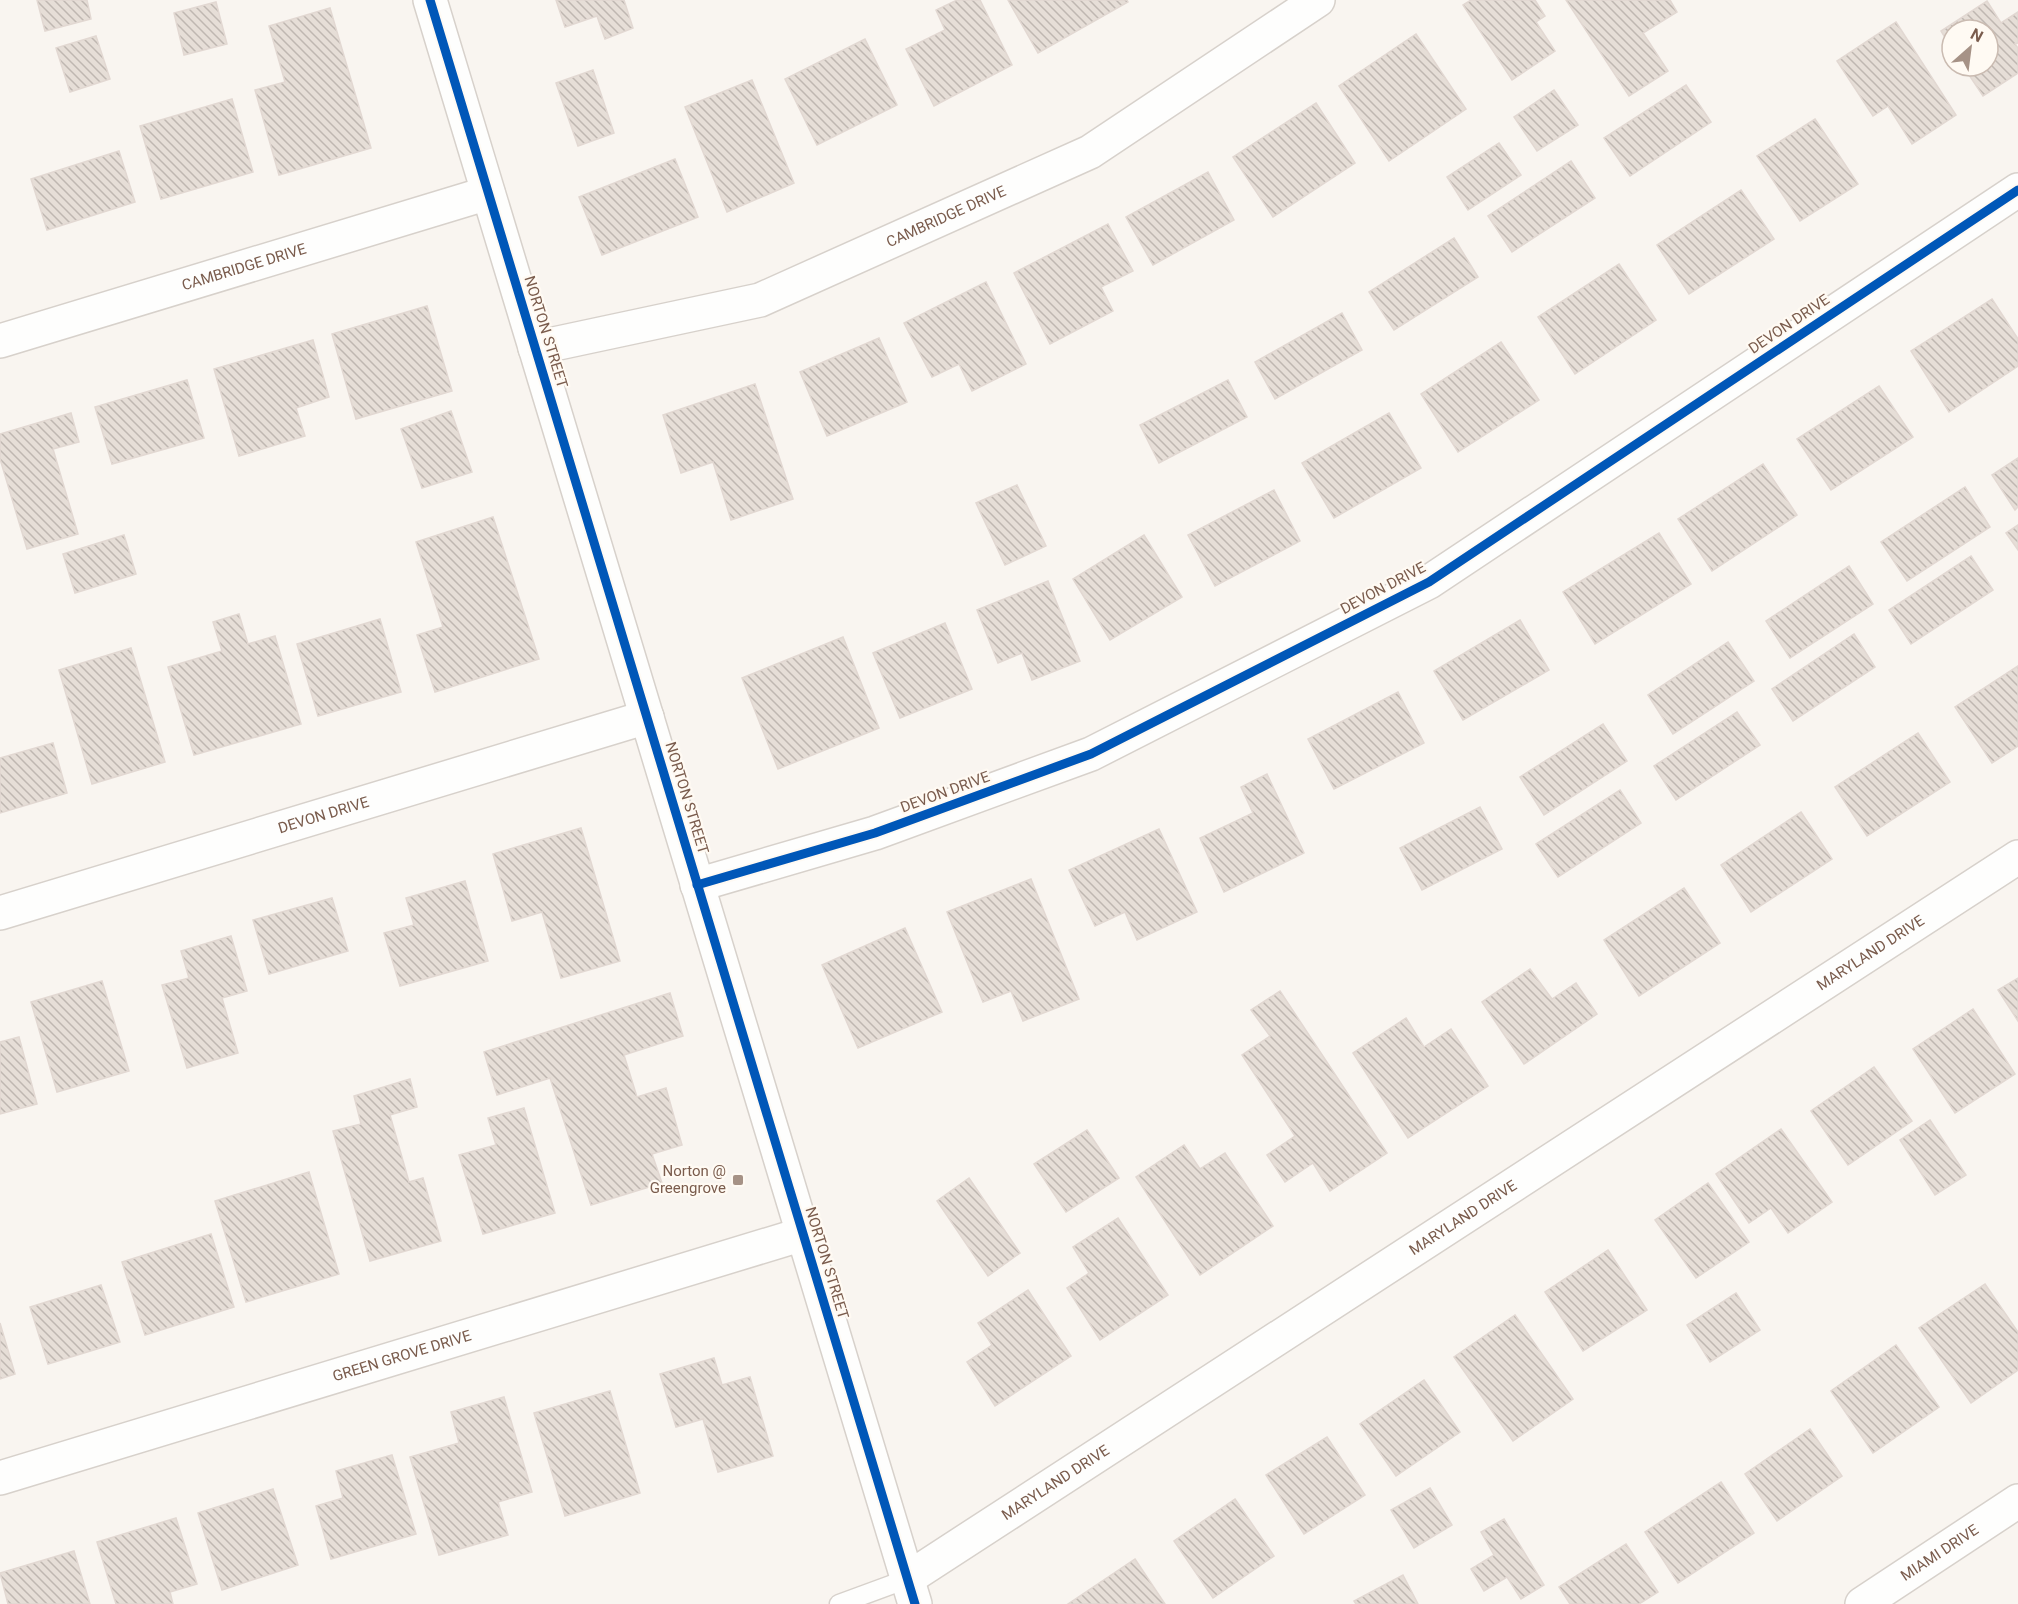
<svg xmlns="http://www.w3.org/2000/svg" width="2018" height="1604" font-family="Roboto,sans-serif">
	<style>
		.building { fill: url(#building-back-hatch); stroke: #e2d8d2; stroke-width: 1.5 }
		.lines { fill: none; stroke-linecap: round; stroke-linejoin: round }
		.service-casing { stroke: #d7d1cb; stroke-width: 21 }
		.minor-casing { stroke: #d7d1cb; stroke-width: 36 }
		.tertiary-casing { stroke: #d7d1cb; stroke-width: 36 }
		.service { stroke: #fefefd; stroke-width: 18 }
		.minor { stroke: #fefefd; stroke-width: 33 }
		.tertiary { stroke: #fefefd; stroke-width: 33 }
		.cycleway-casing { stroke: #fffaf3; stroke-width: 13 }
		.cycleway { stroke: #0057b8; stroke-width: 9 }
		.poi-dot { fill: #a69286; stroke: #fffaf3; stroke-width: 2 }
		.labels { text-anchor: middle; stroke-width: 4.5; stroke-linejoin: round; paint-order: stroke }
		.street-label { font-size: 15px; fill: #7a5c4d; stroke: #fffaf3 }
		.poi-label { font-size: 15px; fill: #7a5c4d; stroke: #fffaf3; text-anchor: end }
	</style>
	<defs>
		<pattern id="building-back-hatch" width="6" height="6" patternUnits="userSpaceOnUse" patternTransform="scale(1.5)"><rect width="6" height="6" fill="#e6ded7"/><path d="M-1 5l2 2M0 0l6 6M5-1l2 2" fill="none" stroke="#bfb7b1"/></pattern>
	</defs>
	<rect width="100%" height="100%" fill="#f9f5f0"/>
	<!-- building -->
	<g class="building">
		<polygon points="37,0 87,0 91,19 45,31"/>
		<polygon points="556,0 624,0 633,28 605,39 597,16 565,27"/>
		<polygon points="957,0 980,0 1012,65 934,106 906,49 945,30 936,10"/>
		<polygon points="1008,0 1127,0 1128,2 1038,53"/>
		<polygon points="1471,0 1535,0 1545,16 1536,22 1555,51 1512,80 1463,5"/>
		<polygon points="1566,0 1670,0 1677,12 1643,33 1668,71 1629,96"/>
		<polygon points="1987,1 2001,23 2018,12 2018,43 2015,44 2018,48 2018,73 1983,96 1963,66 1988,66 1988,30 1952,30 1952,49 1941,31"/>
		<polygon points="216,2 227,44 184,55 174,13"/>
		<polygon points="330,8 371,148 279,175 255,90 285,82 269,26"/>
		<polygon points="1896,22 1956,115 1912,144 1888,106 1873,116 1837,61"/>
		<polygon points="1416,34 1466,109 1389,161 1339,86"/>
		<polygon points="96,36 110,79 70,92 56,48"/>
		<polygon points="865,39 897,105 817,145 785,79"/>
		<polygon points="593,70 614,133 578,146 556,83"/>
		<polygon points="752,80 794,183 727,212 685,107"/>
		<polygon points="1686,85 1711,122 1630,176 1604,138"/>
		<polygon points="1554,90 1578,125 1537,151 1514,117"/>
		<polygon points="232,99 253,172 161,199 140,126"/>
		<polygon points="1316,103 1355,163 1273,217 1233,157"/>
		<polygon points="1815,119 1858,184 1800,221 1757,156"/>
		<polygon points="1499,143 1521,175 1468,210 1447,177"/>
		<polygon points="119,151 135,202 47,230 31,179"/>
		<polygon points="675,159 698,217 602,255 579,197"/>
		<polygon points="1571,161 1595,198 1512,252 1488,216"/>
		<polygon points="1208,172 1234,220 1153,265 1126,217"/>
		<polygon points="1741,190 1774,239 1689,294 1657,245"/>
		<polygon points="1108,224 1133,271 1101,287 1113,311 1050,344 1014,273"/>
		<polygon points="1454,238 1478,277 1394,330 1369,292"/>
		<polygon points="1619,264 1656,320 1575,374 1538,317"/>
		<polygon points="986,282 1026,364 972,391 959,364 932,377 904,323"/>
		<polygon points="1992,299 2018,339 2018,366 1949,412 1911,351"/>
		<polygon points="427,306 452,391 356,419 332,334"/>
		<polygon points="1342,313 1362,350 1275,399 1255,362"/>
		<polygon points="879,338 907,402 827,436 800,372"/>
		<polygon points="313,340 329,397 296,408 305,436 239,456 214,369"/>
		<polygon points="1501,342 1539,400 1458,452 1421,394"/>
		<polygon points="187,380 204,438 112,464 95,407"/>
		<polygon points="1228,380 1247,417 1159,463 1140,425"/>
		<polygon points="755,384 793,499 731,520 713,462 681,473 663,415"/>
		<polygon points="1879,386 1913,437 1831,490 1797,439"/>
		<polygon points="451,411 472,472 422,488 401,429"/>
		<polygon points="71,413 79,442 53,449 78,534 27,549 0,459 0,434"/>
		<polygon points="1389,413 1421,468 1334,518 1302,463"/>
		<polygon points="2018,458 2018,507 2015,510 1992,475"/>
		<polygon points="1763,464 1797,515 1712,571 1678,519"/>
		<polygon points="1017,485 1046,546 1005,565 976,503"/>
		<polygon points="1965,487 1990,527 1907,581 1881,542"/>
		<polygon points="1274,490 1300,541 1215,586 1188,535"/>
		<polygon points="493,517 539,659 435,692 417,635 443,627 416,542"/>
		<polygon points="2018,525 2018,550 2006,533"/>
		<polygon points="1659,533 1691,584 1595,644 1563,592"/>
		<polygon points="124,535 136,574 75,593 63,554"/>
		<polygon points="1144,535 1182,597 1110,640 1073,579"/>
		<polygon points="1971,556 1993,590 1911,644 1889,610"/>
		<polygon points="1849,566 1873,604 1790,658 1766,621"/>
		<polygon points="1048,581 1080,661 1032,680 1022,653 998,663 977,610"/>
		<polygon points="239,614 248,644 275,636 301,724 194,755 168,667 222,651 213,622"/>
		<polygon points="380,619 401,692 318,716 297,644"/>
		<polygon points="1520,620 1549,670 1463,720 1434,671"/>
		<polygon points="945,623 972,689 900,718 873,653"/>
		<polygon points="1854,634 1875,667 1793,721 1772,689"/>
		<polygon points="843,637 879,728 778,769 742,678"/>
		<polygon points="1728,642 1754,681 1673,734 1648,695"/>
		<polygon points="131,648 165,762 92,784 59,670"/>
		<polygon points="2018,666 2018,746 1992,763 1955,707"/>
		<polygon points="1398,692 1424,743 1334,789 1308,739"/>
		<polygon points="1737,712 1760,745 1676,800 1654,766"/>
		<polygon points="1603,724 1627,761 1544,815 1520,777"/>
		<polygon points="1918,733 1950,782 1867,836 1835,787"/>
		<polygon points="53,743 67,793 0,813 0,758"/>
		<polygon points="1267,774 1304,853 1224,892 1200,838 1253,813 1241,787"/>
		<polygon points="1620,790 1641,823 1558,877 1536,844"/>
		<polygon points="1480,807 1502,849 1422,890 1400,848"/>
		<polygon points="1801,812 1832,859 1751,912 1721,865"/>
		<polygon points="581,828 620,961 561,978 542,912 512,921 493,854"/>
		<polygon points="1159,829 1197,912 1137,940 1125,912 1095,926 1069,870"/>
		<polygon points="1031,879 1079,999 1023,1021 1011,991 983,1002 947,912"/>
		<polygon points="465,881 488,961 400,986 384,933 414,925 406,898"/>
		<polygon points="1684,888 1720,943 1639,996 1604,940"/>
		<polygon points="332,898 348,951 269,974 253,920"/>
		<polygon points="905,928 942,1012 858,1048 822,965"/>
		<polygon points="231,936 247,991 222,998 238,1053 187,1068 162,985 189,978 181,951"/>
		<polygon points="1530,969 1552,999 1576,983 1597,1014 1524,1064 1482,1002"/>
		<polygon points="2018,978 2018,1021 1998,990"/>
		<polygon points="102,981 129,1071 57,1092 31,1002"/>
		<polygon points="1280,991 1387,1153 1330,1191 1313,1163 1285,1182 1267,1155 1295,1136 1242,1055 1270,1036 1251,1010"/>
		<polygon points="670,993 683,1036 624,1055 637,1097 666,1088 682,1145 652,1154 662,1183 591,1205 550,1078 497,1095 484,1052"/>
		<polygon points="1973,1009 2015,1074 1955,1113 1913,1049"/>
		<polygon points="1406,1018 1424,1047 1451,1029 1488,1086 1408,1138 1353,1053"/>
		<polygon points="19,1037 37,1104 0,1114 0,1042"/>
		<polygon points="1874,1067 1912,1121 1848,1165 1811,1111"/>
		<polygon points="410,1079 417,1107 390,1115 409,1182 423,1178 441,1241 370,1261 333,1131 361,1124 354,1096"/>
		<polygon points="524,1108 555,1213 483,1234 459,1155 496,1145 488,1118"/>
		<polygon points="1930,1120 1966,1175 1935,1195 1900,1140"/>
		<polygon points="1781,1129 1832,1202 1788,1233 1771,1208 1749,1223 1716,1174"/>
		<polygon points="1087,1130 1119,1178 1066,1212 1034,1164"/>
		<polygon points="1184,1145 1200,1169 1225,1153 1273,1226 1200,1275 1136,1177"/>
		<polygon points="309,1172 339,1274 246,1302 215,1201"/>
		<polygon points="969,1178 1020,1253 988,1276 937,1201"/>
		<polygon points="1708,1183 1749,1242 1696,1278 1655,1220"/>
		<polygon points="1118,1218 1168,1295 1100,1340 1067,1288 1089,1273 1073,1247"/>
		<polygon points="211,1234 234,1307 145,1335 122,1262"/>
		<polygon points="1608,1250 1647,1310 1583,1351 1545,1292"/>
		<polygon points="1985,1284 2018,1332 2018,1370 1971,1403 1919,1328"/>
		<polygon points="101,1285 120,1342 48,1364 30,1307"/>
		<polygon points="1028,1290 1071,1356 995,1406 967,1362 992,1345 978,1323"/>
		<polygon points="1736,1293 1760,1330 1710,1362 1687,1325"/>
		<polygon points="1515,1315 1573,1399 1513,1441 1454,1357"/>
		<polygon points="0,1323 15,1374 0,1379"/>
		<polygon points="1896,1345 1939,1407 1873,1453 1831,1391"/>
		<polygon points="714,1358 722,1385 750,1377 773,1456 718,1472 703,1419 676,1427 660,1374"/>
		<polygon points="1424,1380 1460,1432 1396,1476 1360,1424"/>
		<polygon points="610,1391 640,1493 565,1516 534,1413"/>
		<polygon points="504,1397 532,1492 498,1502 508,1535 439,1555 410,1457 459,1443 451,1412"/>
		<polygon points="1810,1429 1842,1476 1777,1521 1745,1474"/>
		<polygon points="1327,1437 1365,1495 1304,1534 1266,1475"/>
		<polygon points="392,1455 416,1534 331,1559 316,1506 343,1498 336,1471"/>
		<polygon points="1721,1482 1754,1533 1678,1583 1645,1532"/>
		<polygon points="1430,1488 1452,1525 1414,1548 1391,1510"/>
		<polygon points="273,1489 298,1565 222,1590 198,1513"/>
		<polygon points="1235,1499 1274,1556 1213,1598 1174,1541"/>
		<polygon points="176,1518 197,1584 170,1592 173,1604 116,1604 97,1542"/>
		<polygon points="1504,1519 1544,1585 1521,1599 1507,1577 1484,1591 1471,1569 1494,1555 1481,1532"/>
		<polygon points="1626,1544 1658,1592 1639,1604 1570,1604 1559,1587"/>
		<polygon points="74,1551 90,1604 8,1604 0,1573"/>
		<polygon points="1135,1559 1165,1604 1068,1604"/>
		<polygon points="1403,1575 1418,1604 1356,1604 1354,1601"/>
	</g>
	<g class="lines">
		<defs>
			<polyline id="service" points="839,1604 907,1579"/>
			<g id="minor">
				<path id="s1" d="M0,341L488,193"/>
				<path id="s2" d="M535,348L760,300L1090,152L1318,0"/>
				<polyline points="697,885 875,833 1091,754 1429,582 2018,190"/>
				<path id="s3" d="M0,913L647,717"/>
				<path id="s4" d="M0,1478L803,1234"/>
				<path id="s5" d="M907,1579L2018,857"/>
				<path id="s6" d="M1862,1604L2018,1501"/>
			</g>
			<polyline id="tertiary" points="430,0 915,1604"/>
		</defs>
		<!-- service casing -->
		<use href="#service" class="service-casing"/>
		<!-- minor casing -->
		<use href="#minor" class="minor-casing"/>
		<!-- tertiary casing -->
		<use href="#tertiary" class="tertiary-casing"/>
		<!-- service -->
		<use href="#service" class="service"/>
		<!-- minor -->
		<use href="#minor" class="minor"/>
		<!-- tertiary -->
		<use href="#tertiary" class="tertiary"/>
		<defs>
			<g id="cycleway">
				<polyline points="430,0 915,1604"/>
				<polyline points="697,885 875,833 1091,754 1429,582 2018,190"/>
			</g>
		</defs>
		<!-- cycleway casing -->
		<use href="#cycleway" class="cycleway-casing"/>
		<!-- cycleway -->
		<use href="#cycleway" class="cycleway"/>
	</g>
	<!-- markers -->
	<rect class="poi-dot" x="732" y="1174" width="12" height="12" rx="3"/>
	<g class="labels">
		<!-- street labels -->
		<g class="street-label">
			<text dy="5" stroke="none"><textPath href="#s2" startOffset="434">CAMBRIDGE DRIVE</textPath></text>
			<text dy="5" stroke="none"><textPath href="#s1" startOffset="255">CAMBRIDGE DRIVE</textPath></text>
			<text transform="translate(1789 324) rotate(-34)" y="5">DEVON DRIVE</text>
			<text transform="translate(546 332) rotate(73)" y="5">NORTON STREET</text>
			<text transform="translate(1383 588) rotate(-28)" y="5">DEVON DRIVE</text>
			<text transform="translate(945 792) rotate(-20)" y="5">DEVON DRIVE</text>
			<text transform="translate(687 798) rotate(73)" y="5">NORTON STREET</text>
			<text dy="5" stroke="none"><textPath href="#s3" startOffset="338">DEVON DRIVE</textPath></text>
			<text dy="5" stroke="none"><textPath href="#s5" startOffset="1149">MARYLAND DRIVE</textPath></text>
			<text dy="5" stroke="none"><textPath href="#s5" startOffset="663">MARYLAND DRIVE</textPath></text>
			<text transform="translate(827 1263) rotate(73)" y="5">NORTON STREET</text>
			<text dy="5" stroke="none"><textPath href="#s4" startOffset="420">GREEN GROVE DRIVE</textPath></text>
			<text dy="5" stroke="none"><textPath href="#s5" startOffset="177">MARYLAND DRIVE</textPath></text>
			<text dy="5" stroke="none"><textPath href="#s6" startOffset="93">MIAMI DRIVE</textPath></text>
		</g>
		<!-- poi labels -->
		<g class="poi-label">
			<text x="726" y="1176">Norton @<tspan x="726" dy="17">Greengrove</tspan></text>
		</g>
	</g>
	<!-- north arrow -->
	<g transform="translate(1970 48) rotate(28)"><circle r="28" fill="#fffaf3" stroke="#cabbb1" stroke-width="1.5"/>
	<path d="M0-4.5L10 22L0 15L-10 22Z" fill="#a69286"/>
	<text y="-9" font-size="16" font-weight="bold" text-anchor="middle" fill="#7a5c4d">N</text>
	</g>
</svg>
